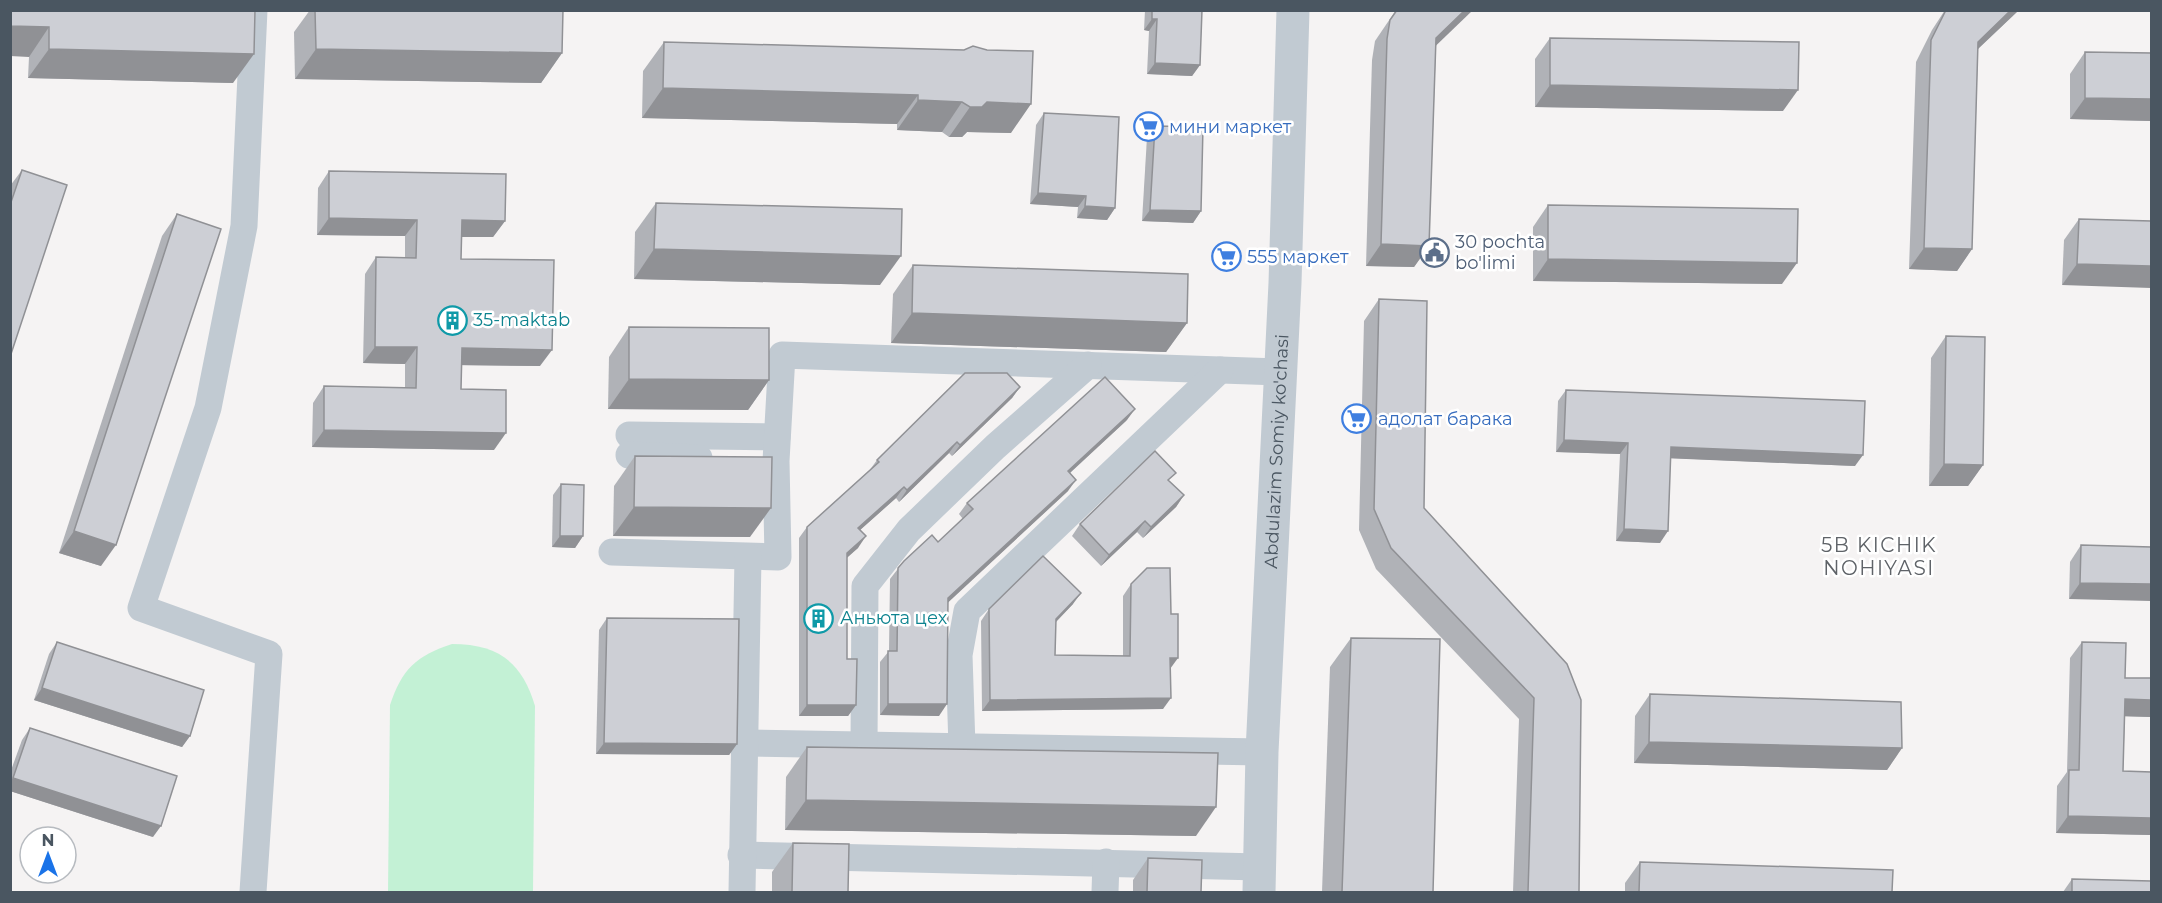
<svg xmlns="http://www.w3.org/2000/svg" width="2162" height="903" font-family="Montserrat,sans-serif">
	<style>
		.green { fill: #c3f1d5 }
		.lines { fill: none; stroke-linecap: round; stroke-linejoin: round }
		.minor { stroke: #c1cad2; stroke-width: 27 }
		.tertiary { stroke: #c1cad2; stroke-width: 33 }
		.wall { fill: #b0b2b7 }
		.shaded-wall { fill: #909195 }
		.building { fill: #cdcfd5; stroke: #909195; stroke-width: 1.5 }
		.labels { text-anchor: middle; stroke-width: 5; stroke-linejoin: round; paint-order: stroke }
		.shop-label { font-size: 18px; fill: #366cbe; stroke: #fff; text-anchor: start }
		.service-label { font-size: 18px; fill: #4e5e75; stroke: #fff; text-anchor: start }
		.culture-label { font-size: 18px; fill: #0d838f; stroke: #fff; text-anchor: start }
		.street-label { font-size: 18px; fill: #4a5661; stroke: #fff }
		.neighbourhood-label { font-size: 20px; letter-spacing: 1.5px; fill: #5f6368; stroke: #fff }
	</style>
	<rect width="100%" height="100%" fill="#f5f3f3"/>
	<!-- green -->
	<path class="green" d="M452,644C498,644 522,662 535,706L533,892H388L390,705C402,669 416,656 452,644Z"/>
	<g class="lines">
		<!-- minor -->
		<g class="minor">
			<polyline points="629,435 777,437"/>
			<polyline points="629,455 699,458"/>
			<polyline points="612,552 778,557 776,461 782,355 1282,372"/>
			<polyline points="744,743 1262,752"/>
			<polyline points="864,745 865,586 909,530 995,447 1088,365"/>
			<polyline points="962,747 959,655 967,611 1220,370"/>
			<polyline points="741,855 1260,867"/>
			<polyline points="253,892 269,654 141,608 208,408 244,226 254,10"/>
			<polyline points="742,892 748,557"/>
			<polyline points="1105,892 1106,862"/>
		</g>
		<!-- tertiary -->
		<path class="tertiary" id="s1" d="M1259,892L1262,752L1285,283L1293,10"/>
	</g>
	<!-- wall -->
	<g class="wall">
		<polygon points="10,10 233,83 28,78 29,57"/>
		<polygon points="310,10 563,10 562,53 541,83 295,79 294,32"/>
		<polygon points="1145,10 1202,10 1200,65 1192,76 1147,74 1149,31 1144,30"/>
		<polygon points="1396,10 1436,46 1429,246 1414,267 1366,266 1372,60 1375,41"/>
		<polygon points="1945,10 2019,10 1978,49 1972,249 1957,271 1909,269 1916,62 1932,30"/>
		<polygon points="1550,38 1783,111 1535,107 1535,59"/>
		<polygon points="664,42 964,50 1011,133 967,132 962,137 949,137 942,132 897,130 897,124 642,118 643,71"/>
		<polygon points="2085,52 2151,53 2151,121 2070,119 2070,74"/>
		<polygon points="1044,113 1115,208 1107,220 1077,218 1078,207 1030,204 1036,125"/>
		<polygon points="1155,126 1201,211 1193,223 1142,221 1147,137"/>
		<polygon points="22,170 10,357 10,186"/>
		<polygon points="329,171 505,221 493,237 462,237 461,259 540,366 462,365 461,389 494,450 312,447 313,403 324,386 405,388 405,364 363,363 365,274 376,257 405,258 405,236 317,235 318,188"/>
		<polygon points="656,203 880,285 634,279 635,232"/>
		<polygon points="1548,205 1782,284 1533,281 1533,227"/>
		<polygon points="177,214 101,566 59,553 162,236"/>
		<polygon points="2079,219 2151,221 2062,285 2064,240"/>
		<polygon points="913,265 1187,323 1166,352 891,343 893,294"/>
		<polygon points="1379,299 1424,508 1567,664 1579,892 1513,892 1519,719 1376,569 1359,530 1364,321"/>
		<polygon points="629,327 769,380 748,410 608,409 609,357"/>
		<polygon points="1946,336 1983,465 1968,486 1929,486 1931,358"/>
		<polygon points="1020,387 1012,398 952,456 949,453 899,502 896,498 860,530 858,548 847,557 847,659 856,705 848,716 799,716 799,538 807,527 869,471 877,460"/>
		<polygon points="1566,390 1855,466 1671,458 1660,543 1616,541 1620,454 1556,452 1558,401"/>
		<polygon points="1127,420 1070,473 1068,491 948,602 939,716 880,715 880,662 889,651 890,579 904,561 938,542 963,519 959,514 967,503"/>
		<polygon points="635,456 750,537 613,536 614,486"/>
		<polygon points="1170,482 1184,495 1176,507 1143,538 1137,532 1101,566 1072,536 1080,524"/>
		<polygon points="561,484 583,536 575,548 552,547 553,495"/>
		<polygon points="2081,545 2151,547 2069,599 2070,562"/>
		<polygon points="1131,584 1170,669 1163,709 982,711 981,621 989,609 1073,604 1056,622 1055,655 1123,656 1123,596"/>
		<polygon points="607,618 737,744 729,755 596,754 599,630"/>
		<polygon points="1351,638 1433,892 1322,892 1330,667"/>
		<polygon points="57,642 190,736 182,747 34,700 49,654"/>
		<polygon points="2082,642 2125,678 2151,678 2151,717 2125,716 2123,771 2151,772 2151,835 2056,833 2057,786 2067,772 2070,658"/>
		<polygon points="1650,694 1902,748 1887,770 1634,763 1635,716"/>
		<polygon points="30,728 153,837 10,791 10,773 22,740"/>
		<polygon points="807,747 1196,836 785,830 786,777"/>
		<polygon points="793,843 848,892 772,892 772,872"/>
		<polygon points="1148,858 1201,892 1133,892 1133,880"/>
		<polygon points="1640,862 1892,892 1625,892 1625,883"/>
		<polygon points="2072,879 2151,892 2063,892"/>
	</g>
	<!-- shaded-wall -->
	<g class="shaded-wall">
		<polygon points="1465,10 1473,10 1421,60 1436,38"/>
		<polygon points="2011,10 2019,10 1963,63 1978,42"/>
		<polygon points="1152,19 1157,19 1149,31 1144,30"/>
		<polygon points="10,26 49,27 29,57 10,56"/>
		<polygon points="49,49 254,54 233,83 28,78"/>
		<polygon points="316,49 562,53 541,83 295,79"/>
		<polygon points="1155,63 1200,65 1192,76 1147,74"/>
		<polygon points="1550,85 1798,90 1783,111 1535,107"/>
		<polygon points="663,88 918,95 897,124 642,118"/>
		<polygon points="2085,98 2151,99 2151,121 2070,119"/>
		<polygon points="918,100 962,102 942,132 897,130"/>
		<polygon points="987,102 1031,104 1011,133 967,132 962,137 949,137 970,107"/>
		<polygon points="1038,193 1086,196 1078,207 1030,204"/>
		<polygon points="1085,206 1115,208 1107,220 1077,218"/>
		<polygon points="1150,210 1201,211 1193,223 1142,221"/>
		<polygon points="329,218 417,220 405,236 317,235"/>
		<polygon points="462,220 505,221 493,237 450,237"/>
		<polygon points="1381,244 1429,246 1414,267 1366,266"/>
		<polygon points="1924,248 1972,249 1957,271 1909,269"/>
		<polygon points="654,249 901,256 880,285 634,279"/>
		<polygon points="1548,259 1797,263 1782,284 1533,281"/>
		<polygon points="2077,264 2151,266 2151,288 2062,285"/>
		<polygon points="912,313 1187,323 1166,352 891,343"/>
		<polygon points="375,347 417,347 405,364 363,363"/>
		<polygon points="462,348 552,350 540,366 450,365"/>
		<polygon points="629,379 769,380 748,410 608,409"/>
		<polygon points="1020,387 1012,398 952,456 960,445"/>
		<polygon points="1135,409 1127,420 1060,482 1068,471"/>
		<polygon points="324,430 506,433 494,450 312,447"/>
		<polygon points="1564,440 1628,443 1620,454 1556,452"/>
		<polygon points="957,442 949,453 899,502 907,490"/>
		<polygon points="1671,447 1863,455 1855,466 1663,458"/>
		<polygon points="1944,464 1983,465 1968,486 1929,486"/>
		<polygon points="1076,480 1068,491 940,610 948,598"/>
		<polygon points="904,487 896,498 850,539 858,528"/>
		<polygon points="1184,495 1176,507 1143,538 1151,527"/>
		<polygon points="634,507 771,508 750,537 613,536"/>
		<polygon points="1145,521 1137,532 1101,566 1109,555"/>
		<polygon points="1624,529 1668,531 1660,543 1616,541"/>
		<polygon points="74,531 116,545 101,566 59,553"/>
		<polygon points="560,536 583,536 575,548 552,547"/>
		<polygon points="866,536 858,548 839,565 847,553"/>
		<polygon points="2080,583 2151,584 2151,601 2069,599"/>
		<polygon points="1081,593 1073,604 1048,630 1056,619"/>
		<polygon points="1170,658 1178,658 1170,669"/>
		<polygon points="42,688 190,736 182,747 34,700"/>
		<polygon points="1171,698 1163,709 982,711 990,700"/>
		<polygon points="2125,699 2151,700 2151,717 2113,716"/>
		<polygon points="888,704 947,704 939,716 880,715"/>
		<polygon points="807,705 856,705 848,716 799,716"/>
		<polygon points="1649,742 1902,748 1887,770 1634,763"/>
		<polygon points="604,743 737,744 729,755 596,754"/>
		<polygon points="13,778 161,826 153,837 10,791 10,781"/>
		<polygon points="806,800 1216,807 1196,836 785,830"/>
		<polygon points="2068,816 2151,818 2151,835 2056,833"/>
	</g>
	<!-- building -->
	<g class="building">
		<polygon points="10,10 255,10 254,54 49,49 49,27 10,26"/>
		<polygon points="315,10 563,10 562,53 316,49"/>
		<polygon points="1152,10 1202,10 1200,65 1155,63 1157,19 1152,19"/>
		<polygon points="1397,10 1465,10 1436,38 1429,246 1381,244 1387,39 1390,20"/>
		<polygon points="1946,10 2011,10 1978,42 1972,249 1924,248 1931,40"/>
		<polygon points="1550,38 1799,42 1798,90 1550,85"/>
		<polygon points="664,42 964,50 973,46 987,50 1033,51 1031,104 987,102 982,107 970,107 962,102 918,100 918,95 663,88"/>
		<polygon points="2085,52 2151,53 2151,99 2085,98"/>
		<polygon points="1044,113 1119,117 1115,208 1085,206 1086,196 1038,193"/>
		<polygon points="1155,126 1203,127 1201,211 1150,210"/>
		<polygon points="22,170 67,185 10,357 10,205"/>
		<polygon points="329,171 506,174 505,221 462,220 461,259 554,260 552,350 462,348 461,389 506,390 506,433 324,430 324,386 416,388 417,347 375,347 376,257 416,258 417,220 329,218"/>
		<polygon points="656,203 902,209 901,256 654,249"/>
		<polygon points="1548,205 1798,209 1797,263 1548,259"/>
		<polygon points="177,214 221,229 116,545 74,531"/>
		<polygon points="2079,219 2151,221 2151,266 2077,264"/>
		<polygon points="913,265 1188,274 1187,323 912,313"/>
		<polygon points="1379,299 1427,301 1424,508 1567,664 1581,700 1579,892 1528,892 1534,698 1391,548 1374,509"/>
		<polygon points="629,327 769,328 769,380 629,379"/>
		<polygon points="1946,336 1985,337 1983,465 1944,464"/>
		<polygon points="965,373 1007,373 1020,387 960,445 957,442 907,490 904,487 858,528 866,536 847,553 847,659 857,659 856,705 807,705 807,527 879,462 877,460"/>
		<polygon points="1105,377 1135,409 1068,471 1076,480 948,598 947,704 888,704 888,651 897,651 898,568 904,561 932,535 938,542 973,509 967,503"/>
		<polygon points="1566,390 1865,401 1863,455 1671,447 1668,531 1624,529 1628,443 1564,440"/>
		<polygon points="1155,451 1176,473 1168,480 1184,495 1151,527 1145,521 1109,555 1080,524"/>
		<polygon points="635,456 772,457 771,508 634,507"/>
		<polygon points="561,484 584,485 583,536 560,536"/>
		<polygon points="2081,545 2151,547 2151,584 2080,583"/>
		<polygon points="1043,556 1081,593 1056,619 1055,655 1130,656 1131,584 1147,568 1170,568 1171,614 1178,614 1178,658 1170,658 1171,698 990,700 989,609"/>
		<polygon points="607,618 739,619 737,744 604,743"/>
		<polygon points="1351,638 1440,639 1433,892 1342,892"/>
		<polygon points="57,642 204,690 190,736 42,688"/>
		<polygon points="2082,642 2126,643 2125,678 2151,678 2151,700 2125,699 2123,771 2151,772 2151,818 2068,816 2069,770 2079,770"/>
		<polygon points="1650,694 1901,702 1902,748 1649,742"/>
		<polygon points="30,728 177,776 161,826 13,778"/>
		<polygon points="807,747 1218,753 1216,807 806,800"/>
		<polygon points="793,843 849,844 848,892 792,892"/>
		<polygon points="1148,858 1202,860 1201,892 1147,892"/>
		<polygon points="1640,862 1893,870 1892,892 1639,892"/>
		<polygon points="2072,879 2151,881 2151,892 2072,892"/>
	</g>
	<!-- icons -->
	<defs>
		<symbol id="supermarket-ring" viewBox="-11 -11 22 22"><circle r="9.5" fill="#fff" stroke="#3f7fe0" stroke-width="1.5"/><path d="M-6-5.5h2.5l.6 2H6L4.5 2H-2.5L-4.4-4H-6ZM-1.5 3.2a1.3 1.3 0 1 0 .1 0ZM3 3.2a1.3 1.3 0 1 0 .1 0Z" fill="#3f7fe0"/></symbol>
		<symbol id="civic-ring" viewBox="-11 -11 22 22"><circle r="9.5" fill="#fff" stroke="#5c6f8a" stroke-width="1.5"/><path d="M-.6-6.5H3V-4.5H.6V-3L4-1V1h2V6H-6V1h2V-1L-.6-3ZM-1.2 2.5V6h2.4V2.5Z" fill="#5c6f8a"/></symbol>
		<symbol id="building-ring" viewBox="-11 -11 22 22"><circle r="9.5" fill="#fff" stroke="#0f9aa8" stroke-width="1.5"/><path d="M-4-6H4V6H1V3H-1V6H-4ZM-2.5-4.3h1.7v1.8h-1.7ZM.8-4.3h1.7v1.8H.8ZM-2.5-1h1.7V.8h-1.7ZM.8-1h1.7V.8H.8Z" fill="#0f9aa8"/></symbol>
	</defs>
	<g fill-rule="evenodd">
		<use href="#supermarket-ring" x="1132" y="110" width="33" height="33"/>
		<use href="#civic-ring" x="1418" y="236" width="33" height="33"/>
		<use href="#supermarket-ring" x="1210" y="240" width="33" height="33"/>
		<use href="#building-ring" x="436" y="304" width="33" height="33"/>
		<use href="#supermarket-ring" x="1340" y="402" width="33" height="33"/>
		<use href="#building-ring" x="802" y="602" width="33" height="33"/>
	</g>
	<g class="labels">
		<!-- shop labels -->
		<g class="shop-label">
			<text x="1169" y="133">мини маркет</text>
			<text x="1247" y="263">555 маркет</text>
			<text x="1378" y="425">адолат барака</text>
		</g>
		<!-- service labels -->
		<g class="service-label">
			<text x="1455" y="248">30 pochta<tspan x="1455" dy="21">bo'limi</tspan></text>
		</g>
		<!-- culture labels -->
		<g class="culture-label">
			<text x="473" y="326">35-maktab</text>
			<text x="840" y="624">Аньюта цех</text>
		</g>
		<!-- street labels -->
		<g class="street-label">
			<text dy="6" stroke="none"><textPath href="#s1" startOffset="441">Abdulazim Somiy ko'chasi</textPath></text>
		</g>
		<!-- neighbourhood labels -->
		<g class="neighbourhood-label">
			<text x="1879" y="552">5B KICHIK<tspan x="1879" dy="23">NOHIYASI</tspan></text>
		</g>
	</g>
	<!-- border -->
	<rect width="2162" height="903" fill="none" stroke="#4a5661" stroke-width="24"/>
	<!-- north arrow -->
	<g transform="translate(48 855)"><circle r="28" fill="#ffffff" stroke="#b7bbc0" stroke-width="1.5"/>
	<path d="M0-4.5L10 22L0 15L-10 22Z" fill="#1a73e8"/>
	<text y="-9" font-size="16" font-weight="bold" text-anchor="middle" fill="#4a5661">N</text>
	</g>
</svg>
